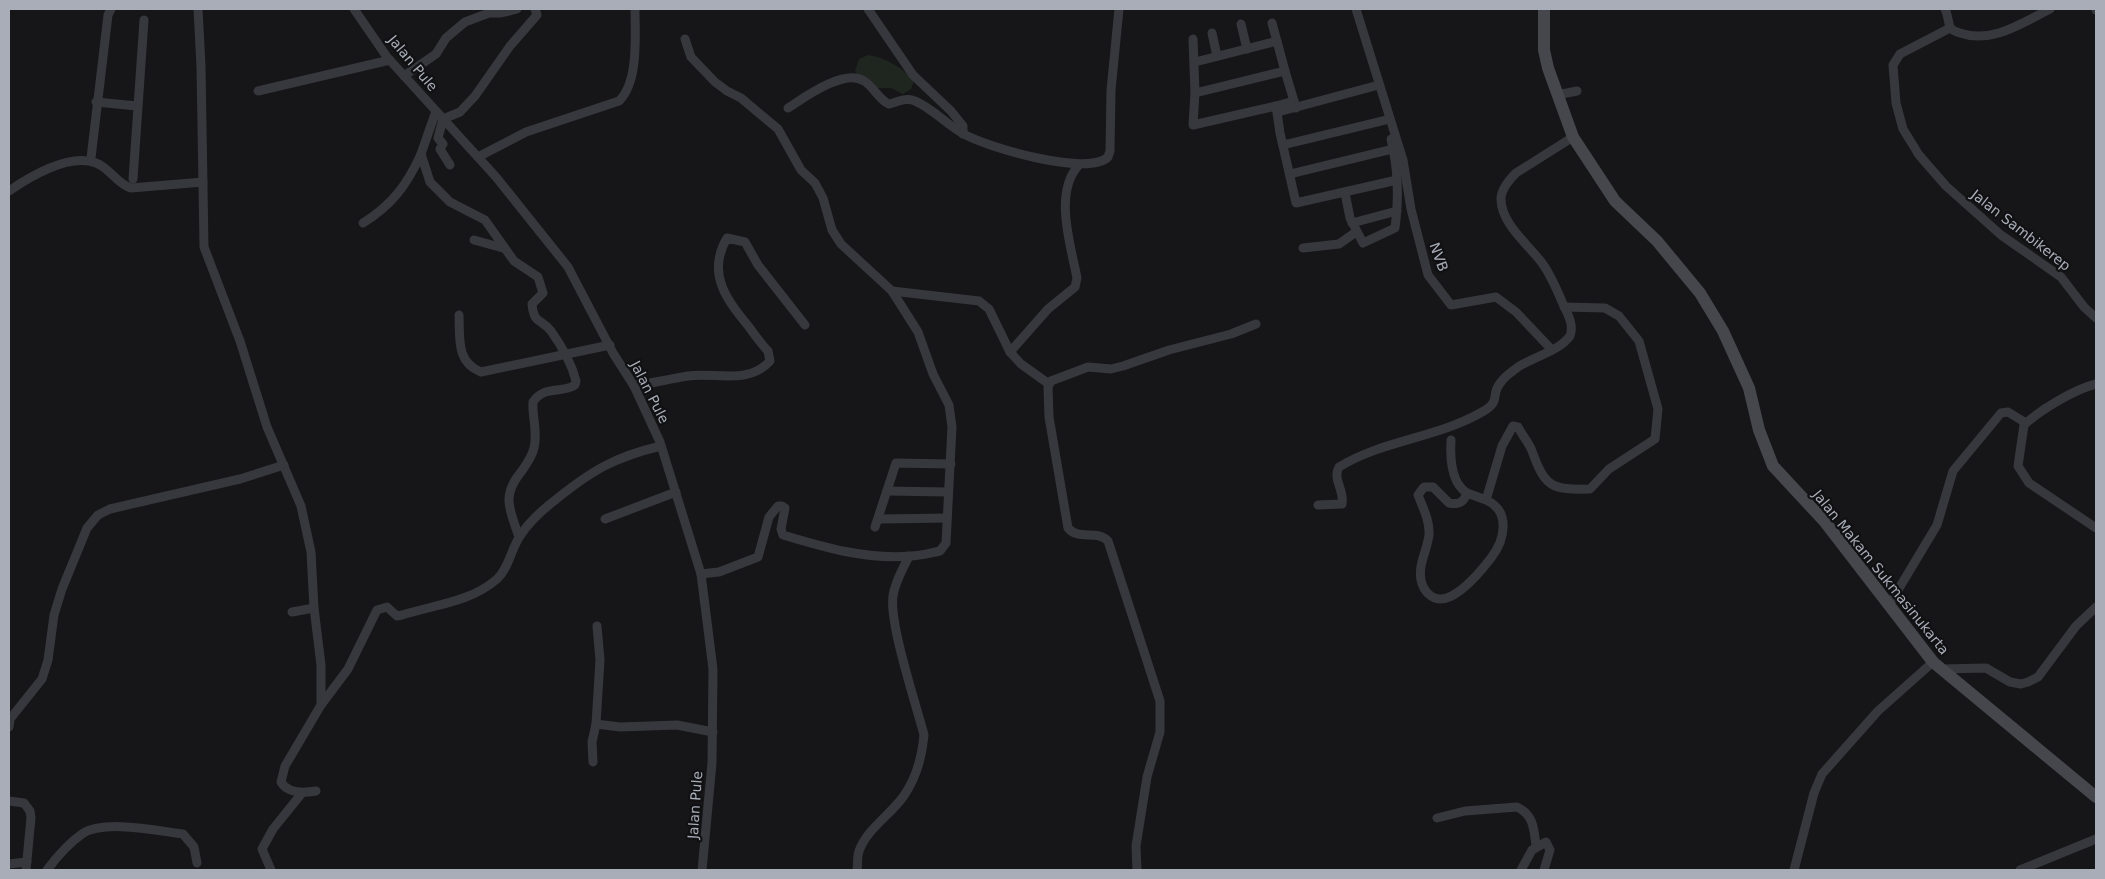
<svg xmlns="http://www.w3.org/2000/svg" width="2105" height="879" font-family="'DejaVu Sans',sans-serif">
	<style>
		.green { fill: #1e261f }
		.lines { fill: none; stroke-linecap: round; stroke-linejoin: round }
		.street { stroke: #37383d; stroke-width: 9 }
		.secondary { stroke: #45474d; stroke-width: 12 }
		.labels { text-anchor: middle; stroke-width: 4.5; stroke-linejoin: round; paint-order: stroke }
		.street-label { font-size: 14px; fill: #a8adb8; stroke: #111113 }
	</style>
	<rect width="100%" height="100%" fill="#161618"/>
	<!-- green -->
	<path class="green" d="M868,55C885,57 903,68 914,81L911,89L903,94L891,88H869L855,71L859,59Z"/>
	<g class="lines">
		<!-- street -->
		<g class="street">
			<path d="M198,9L201,66L204,247L240,341L267,427L301,506L311,552L314,608L321,665V705L285,766L281,782C288,794 304,793 316,791"/>
			<polyline points="354,9 387,57 496,177 568,267 613,353 634,386 660,442 701,574 713,669 712,763 702,870"/>
			<polyline points="868,9 913,75 951,111 963,126 963,134"/>
			<polyline points="1356,9 1403,160 1411,209 1428,275 1451,305 1496,297 1516,312 1552,350"/>
			<path d="M1945,9C1948,15 1948,22 1950,27C1952,30 1956,32 1960,33C1992,44 2022,23 2050,9"/>
			<polyline points="2096,9 2096,10"/>
			<polyline points="1272,23 1285,71"/>
			<polyline points="1241,24 1247,49"/>
			<polyline points="1950,28 1900,54 1893,65 1896,103 1903,129 1919,155 1946,186 2001,235 2061,277 2084,307 2096,318"/>
			<polyline points="1212,33 1217,56"/>
			<path d="M685,39L691,57L715,82L727,91L741,98L778,129L801,170L815,183L823,198L832,230L841,244L892,291L918,332L933,374L949,405L952,427L946,543L940,551C930,553 920,556 910,556C867,560 823,547 783,535L781,529L785,508L782,506H778L769,517L758,557L719,572L701,574"/>
			<polyline points="1193,39 1195,93 1193,125 1276,106"/>
			<polyline points="1195,62 1277,41"/>
			<polyline points="404,76 436,54 446,38 465,22 489,13 501,13 517,9"/>
			<polyline points="258,91 390,60"/>
			<polyline points="1195,93 1285,71 1294,101"/>
			<polyline points="1557,95 1577,91"/>
			<polyline points="96,102 137,106"/>
			<path d="M788,108C805,97 845,68 864,81C874,87 879,100 889,104C898,102 906,97 915,101C932,108 946,124 962,133C985,147 1088,177 1108,157L1110,151L1111,90L1119,9"/>
			<polyline points="1296,108 1294,101 1276,106 1280,133 1296,203 1397,180"/>
			<path d="M436,111L421,154L430,182L450,202L485,220L514,261L538,277L543,293L532,304C534,325 541,318 551,331C561,345 572,365 576,381L575,385C561,394 544,385 533,402C532,417 538,432 534,448C532,457 526,465 521,472C501,496 510,510 519,537"/>
			<polyline points="1278,112 1375,86"/>
			<polyline points="1283,145 1386,120"/>
			<path d="M478,157L526,132L619,101C639,82 635,35 635,9"/>
			<polyline points="91,158 108,15 111,9"/>
			<polyline points="450,165 440,149 443,144 438,138 443,119 460,112 475,96 510,46 537,15 535,9"/>
			<polyline points="1290,174 1393,149"/>
			<polyline points="133,179 144,20"/>
			<path d="M9,191C31,176 69,153 96,163C110,168 117,184 131,188L203,182"/>
			<path d="M1345,193L1350,218L1363,243L1395,228C1399,198 1398,168 1391,139"/>
			<path d="M363,223C392,205 407,185 421,154"/>
			<polyline points="1352,223 1397,211"/>
			<polyline points="474,240 503,248"/>
			<polyline points="1303,248 1339,244 1356,232"/>
			<polyline points="892,291 979,301 989,309 1010,352"/>
			<path d="M459,315C460,339 456,362 481,372L610,345"/>
			<path d="M1049,384L1021,364L1010,352L1048,309L1075,287L1077,278C1071,246 1053,192 1079,165"/>
			<path d="M2096,384C2075,389 2040,410 2024,425L2018,466L2029,483L2096,528"/>
			<path d="M634,386C652,383 670,379 688,376C716,372 748,385 770,361L768,351C761,344 755,335 749,327C727,300 706,274 727,238L745,242L758,265L805,325"/>
			<path d="M1451,440C1450,457 1451,483 1467,493"/>
			<polyline points="887,491 948,492"/>
			<path d="M1486,500L1467,493C1464,502 1459,505 1449,503L1433,487H1424L1418,495C1423,508 1430,521 1429,535C1427,551 1418,564 1421,580C1422,586 1426,593 1431,596C1450,610 1481,571 1491,558C1505,540 1511,511 1486,500L1502,446L1513,426L1518,427C1522,435 1529,443 1532,451C1545,487 1551,490 1590,489L1609,469L1655,439L1658,409L1639,341L1619,316L1605,308L1564,307"/>
			<path d="M1318,505L1342,504C1345,491 1332,479 1339,467C1383,440 1437,438 1482,412C1503,400 1489,396 1501,382C1505,376 1512,372 1518,367C1535,356 1558,352 1570,336C1574,325 1568,314 1563,304C1557,290 1551,275 1542,263C1529,245 1501,224 1501,199C1501,190 1509,180 1516,173L1573,137"/>
			<polyline points="605,519 676,492"/>
			<polyline points="880,519 947,518"/>
			<polyline points="875,527 896,463 951,464"/>
			<polyline points="1889,605 1937,525 1953,471 2001,413 2008,412 2026,423"/>
			<polyline points="292,612 314,608"/>
			<polyline points="597,626 600,660 596,724 620,727 677,725 713,732"/>
			<polyline points="1942,669 1986,668 2010,682 2021,684 2028,682 2038,677 2076,626 2096,607"/>
			<path d="M321,705L348,669L377,610L387,607L397,616L402,615C434,605 471,602 497,579C509,568 511,549 520,536C529,522 541,511 554,501C591,471 614,457 661,446"/>
			<polyline points="9,727 10,719 42,679 48,660 54,615 62,589 87,528 98,515 110,509 240,479 284,465"/>
			<polyline points="593,762 592,742 596,724"/>
			<polyline points="9,801 24,803 30,811 31,818 26,870"/>
			<path d="M1437,818L1465,811L1517,807C1534,815 1534,830 1536,846"/>
			<polyline points="9,864 27,862"/>
			<path d="M47,870C56,858 69,843 82,834C104,819 158,831 183,834L194,847L197,863"/>
			<polyline points="271,870 262,849 273,829 302,793"/>
			<path d="M857,870C858,864 857,856 859,851C867,829 890,815 903,797C916,779 922,757 924,735C916,704 889,624 893,596C895,581 903,569 909,556"/>
			<path d="M1137,870L1136,846L1147,777L1160,732V701L1108,541C1097,529 1079,541 1068,528L1049,417L1048,387L1051,381L1088,367L1111,369L1123,366L1169,350L1231,334L1256,324"/>
			<polyline points="1521,870 1532,850 1546,842 1550,850 1544,870"/>
			<polyline points="1794,870 1814,793 1822,774 1878,711 1933,662"/>
			<polyline points="2020,870 2096,839"/>
		</g>
		<!-- secondary -->
		<polyline class="secondary" points="1544,9 1544,50 1548,68 1573,137 1615,201 1657,241 1700,293 1723,331 1749,388 1759,430 1773,466 1825,522 1933,662 2096,797"/>
	</g>
	<g class="labels">
		<!-- street labels -->
		<g class="street-label">
			<text transform="translate(413 63) rotate(50)" y="5">Jalan Pule</text>
			<text transform="translate(2021 230) rotate(38)" y="5">Jalan Sambikerep</text>
			<text transform="translate(1439 257) rotate(70)" y="5">NVB</text>
			<text transform="translate(650 392) rotate(63)" y="5">Jalan Pule</text>
			<text transform="translate(1881 572) rotate(51)" y="5">Jalan Makam Sukmasinukarta</text>
			<text transform="translate(695 805) rotate(-86)" y="5">Jalan Pule</text>
		</g>
	</g>
	<!-- border -->
	<rect width="2105" height="879" fill="none" stroke="#a8adb8" stroke-width="20"/>
</svg>
